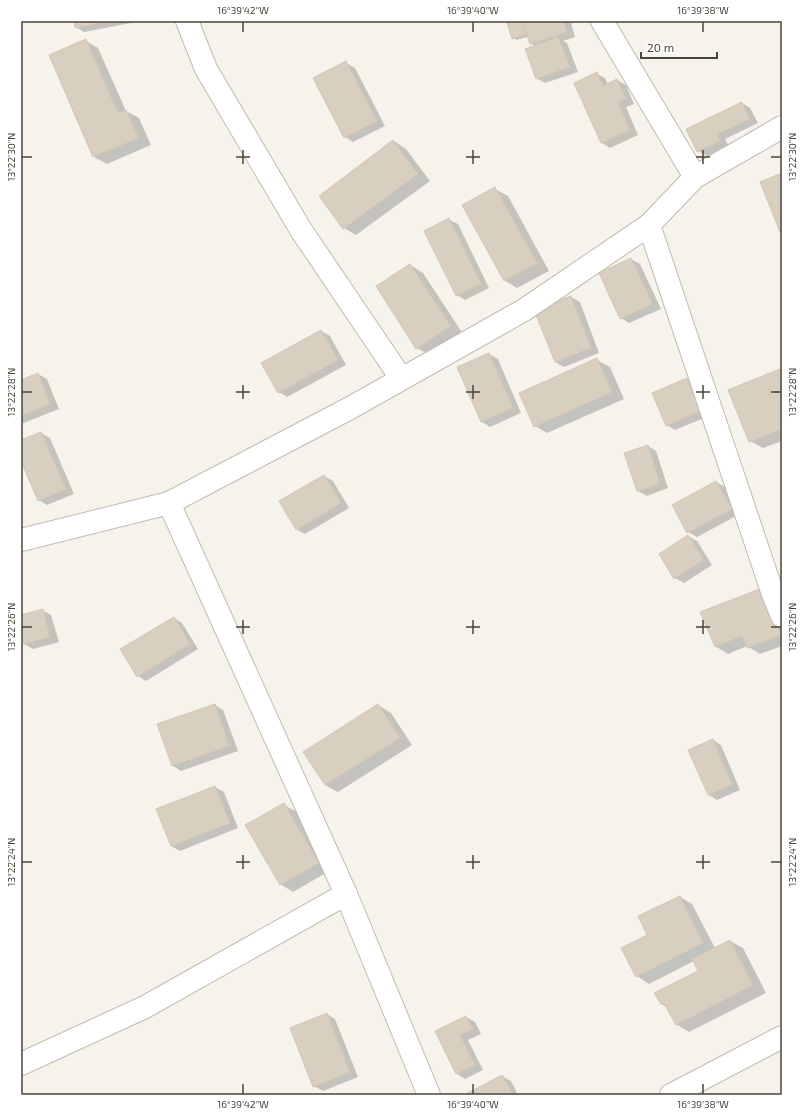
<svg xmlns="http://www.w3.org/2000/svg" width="803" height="1116" font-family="'Exo 2',sans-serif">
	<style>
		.shadow { fill: #0003 }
		.building { fill: #d8cfc1; stroke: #d3c7b4 }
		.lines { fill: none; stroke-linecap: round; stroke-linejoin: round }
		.minor-casing { stroke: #c2bbae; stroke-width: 24 }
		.minor { stroke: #fff; stroke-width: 22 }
		.ticks { fill: none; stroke: #4b4439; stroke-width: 1.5 }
		.neatline { fill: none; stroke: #4b4439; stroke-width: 1.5 }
		.ticks-label { font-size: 10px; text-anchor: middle; fill: #4b4439 }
	</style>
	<rect width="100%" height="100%" fill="#f6f3ec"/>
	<!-- shadow -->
	<g class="shadow">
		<polygon points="75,21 141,21 84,32 76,27"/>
		<polygon points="511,21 578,21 571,23 575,37 563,41 567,43 578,72 545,83 536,78 535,46 531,44 529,36 517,40 513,38"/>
		<polygon points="86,41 98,48 126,111 139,118 151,145 107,164 94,157 50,56"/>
		<polygon points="346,63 355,68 385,126 353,142 345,137"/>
		<polygon points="597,74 605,78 608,84 617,80 626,85 634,104 626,107 638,135 610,148 602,143 575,83"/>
		<polygon points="742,103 750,108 758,123 725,139 728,145 707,156 698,151"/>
		<polygon points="394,141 406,149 430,181 356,235 344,228"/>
		<polygon points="495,189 508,196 549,271 517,288 504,280"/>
		<polygon points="449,220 458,224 489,288 465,300 457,295"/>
		<polygon points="631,259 640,264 661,309 629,323 621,318"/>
		<polygon points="410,265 423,273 463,334 429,355 417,348"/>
		<polygon points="571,297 580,302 599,353 564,367 555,362"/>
		<polygon points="321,331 330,336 346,365 287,397 279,392"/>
		<polygon points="489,354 498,359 521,413 490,427 482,422"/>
		<polygon points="597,360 610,367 624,399 547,433 535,426"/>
		<polygon points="782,369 782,441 763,448 750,441"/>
		<polygon points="38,374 47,379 59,409 21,424 21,381"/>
		<polygon points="687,379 695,384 709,416 675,430 667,425"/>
		<polygon points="41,433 50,438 74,494 47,505 39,500 21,458 21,441"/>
		<polygon points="648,446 656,451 668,488 647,496 638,491"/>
		<polygon points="324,476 333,481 349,508 305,534 296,529"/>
		<polygon points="716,482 725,487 740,514 697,537 688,532"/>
		<polygon points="688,536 697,541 712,565 684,583 675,578"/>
		<polygon points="42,610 51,615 59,642 33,649 24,644 21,632 21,616"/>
		<polygon points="782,614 782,646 760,654 747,646 728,654 715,646"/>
		<polygon points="174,618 182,623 198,649 146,681 138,676"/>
		<polygon points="215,705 223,710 238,751 181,771 173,766"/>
		<polygon points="378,705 391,713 412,745 338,792 325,785"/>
		<polygon points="713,740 721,745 740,790 717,800 709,795 690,750"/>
		<polygon points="215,787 224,792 238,828 180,851 171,846"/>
		<polygon points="284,805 297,812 331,870 293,892 280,884"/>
		<polygon points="680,897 692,904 715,948 730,941 743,948 766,993 689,1032 676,1024 667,1007 661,1004 699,971 694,961 649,984 637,976 649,935"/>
		<polygon points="327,1014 335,1019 358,1077 323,1091 314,1086"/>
		<polygon points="466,1017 475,1022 481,1034 468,1040 483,1070 465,1079 457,1074 437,1032"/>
		<polygon points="502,1076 511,1081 518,1095 467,1095"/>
	</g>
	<!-- building -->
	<g class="building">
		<polygon points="74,21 110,21 75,28"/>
		<polygon points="510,21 522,21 526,34 512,39 507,23 511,22"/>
		<polygon points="522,21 564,21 567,32 530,44"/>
		<polygon points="558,37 570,67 536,79 525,49"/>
		<polygon points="86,39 118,113 126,110 139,138 93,157 49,55"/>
		<polygon points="346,61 377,121 344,138 313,78"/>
		<polygon points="597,72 603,86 617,79 626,99 618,102 630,130 601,143 574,83"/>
		<polygon points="742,102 750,119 717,134 720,141 697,152 686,129"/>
		<polygon points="393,140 418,174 343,229 319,196"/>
		<polygon points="782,173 782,237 760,182"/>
		<polygon points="495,187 537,263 504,281 462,205"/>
		<polygon points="449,218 481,284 456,296 424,231"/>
		<polygon points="631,258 653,304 620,319 599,273"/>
		<polygon points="410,264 451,326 416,349 376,286"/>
		<polygon points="571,296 591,348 555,362 534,310"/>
		<polygon points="321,330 338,360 278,393 261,363"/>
		<polygon points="489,353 513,408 481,422 457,367"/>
		<polygon points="597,358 612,392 534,427 519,393"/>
		<polygon points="782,368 782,429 749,442 728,390"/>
		<polygon points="38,373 50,404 21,416 21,380"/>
		<polygon points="687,378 701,411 666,426 652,393"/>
		<polygon points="41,432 66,489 38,501 21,461 21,440"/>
		<polygon points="648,445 660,484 637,491 624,453"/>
		<polygon points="324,475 341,503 296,530 279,501"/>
		<polygon points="716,481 732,509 687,533 672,505"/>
		<polygon points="688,535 704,560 674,579 659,554"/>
		<polygon points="762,588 781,635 747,648 742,636 715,647 700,612"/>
		<polygon points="43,609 50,637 24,644 21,635 21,615"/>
		<polygon points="174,617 190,644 137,677 120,649"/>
		<polygon points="215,704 229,746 172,766 157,724"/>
		<polygon points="378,704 400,738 325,785 303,752"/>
		<polygon points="713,739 732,785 708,795 688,750"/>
		<polygon points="215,786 230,823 171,846 156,809"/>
		<polygon points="284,803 319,863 280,885 245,825"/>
		<polygon points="680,896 703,943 636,977 621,948 647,935 638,916"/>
		<polygon points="730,940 753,985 676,1025 664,1003 661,1004 654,993 698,971 692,959"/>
		<polygon points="327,1013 350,1072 313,1087 290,1028"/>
		<polygon points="466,1016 473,1029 460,1035 475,1065 456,1074 435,1031"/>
		<polygon points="502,1075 513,1095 466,1095 466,1094"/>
	</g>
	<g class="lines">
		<defs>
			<g id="minor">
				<polyline points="187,21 206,69 301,230 401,378"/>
				<polyline points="602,21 695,177"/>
				<polyline points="782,127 695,177 649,225 773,594 782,616"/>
				<polyline points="169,503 346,894 429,1095"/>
				<polyline points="21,540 169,503 352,407 524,310 649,225"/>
				<polyline points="21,1064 145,1007 346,894"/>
				<polyline points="671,1095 782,1037"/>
			</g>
		</defs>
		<!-- minor casing -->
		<use href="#minor" class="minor-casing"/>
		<!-- minor -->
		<use href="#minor" class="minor"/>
	</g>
	<!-- ticks -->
	<path class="ticks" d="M243,22V32M473,22V32M703,22V32M243,150V164M473,150V164M703,150V164M22,157H32M236,157H250M466,157H480M696,157H710M771,157H781M243,385V399M473,385V399M703,385V399M22,392H32M236,392H250M466,392H480M696,392H710M771,392H781M243,620V634M473,620V634M703,620V634M22,627H32M236,627H250M466,627H480M696,627H710M771,627H781M243,855V869M473,855V869M703,855V869M22,862H32M236,862H250M466,862H480M696,862H710M771,862H781M243,1084V1094M473,1084V1094M703,1084V1094"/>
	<!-- border -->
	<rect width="803" height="1116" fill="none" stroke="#ffffff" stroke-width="44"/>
	<!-- scale -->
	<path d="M641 52v6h76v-6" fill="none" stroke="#4b4439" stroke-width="2"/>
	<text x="647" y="52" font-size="12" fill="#4b4439" stroke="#ffffff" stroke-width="3" paint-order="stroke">20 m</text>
	<rect x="22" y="22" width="759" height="1072" class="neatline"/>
	<g class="ticks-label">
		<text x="243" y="14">16°39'42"W</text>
		<text x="473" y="14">16°39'40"W</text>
		<text x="703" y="14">16°39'38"W</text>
		<text transform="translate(11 157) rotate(-90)" y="4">13°22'30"N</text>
		<text transform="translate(792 157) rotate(-90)" y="4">13°22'30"N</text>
		<text transform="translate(11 392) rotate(-90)" y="4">13°22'28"N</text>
		<text transform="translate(792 392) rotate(-90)" y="4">13°22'28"N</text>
		<text transform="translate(11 627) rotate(-90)" y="4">13°22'26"N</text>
		<text transform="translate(792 627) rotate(-90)" y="4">13°22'26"N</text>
		<text transform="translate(11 862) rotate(-90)" y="4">13°22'24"N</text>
		<text transform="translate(792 862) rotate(-90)" y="4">13°22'24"N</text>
		<text x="243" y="1108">16°39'42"W</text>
		<text x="473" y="1108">16°39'40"W</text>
		<text x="703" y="1108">16°39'38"W</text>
	</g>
</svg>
